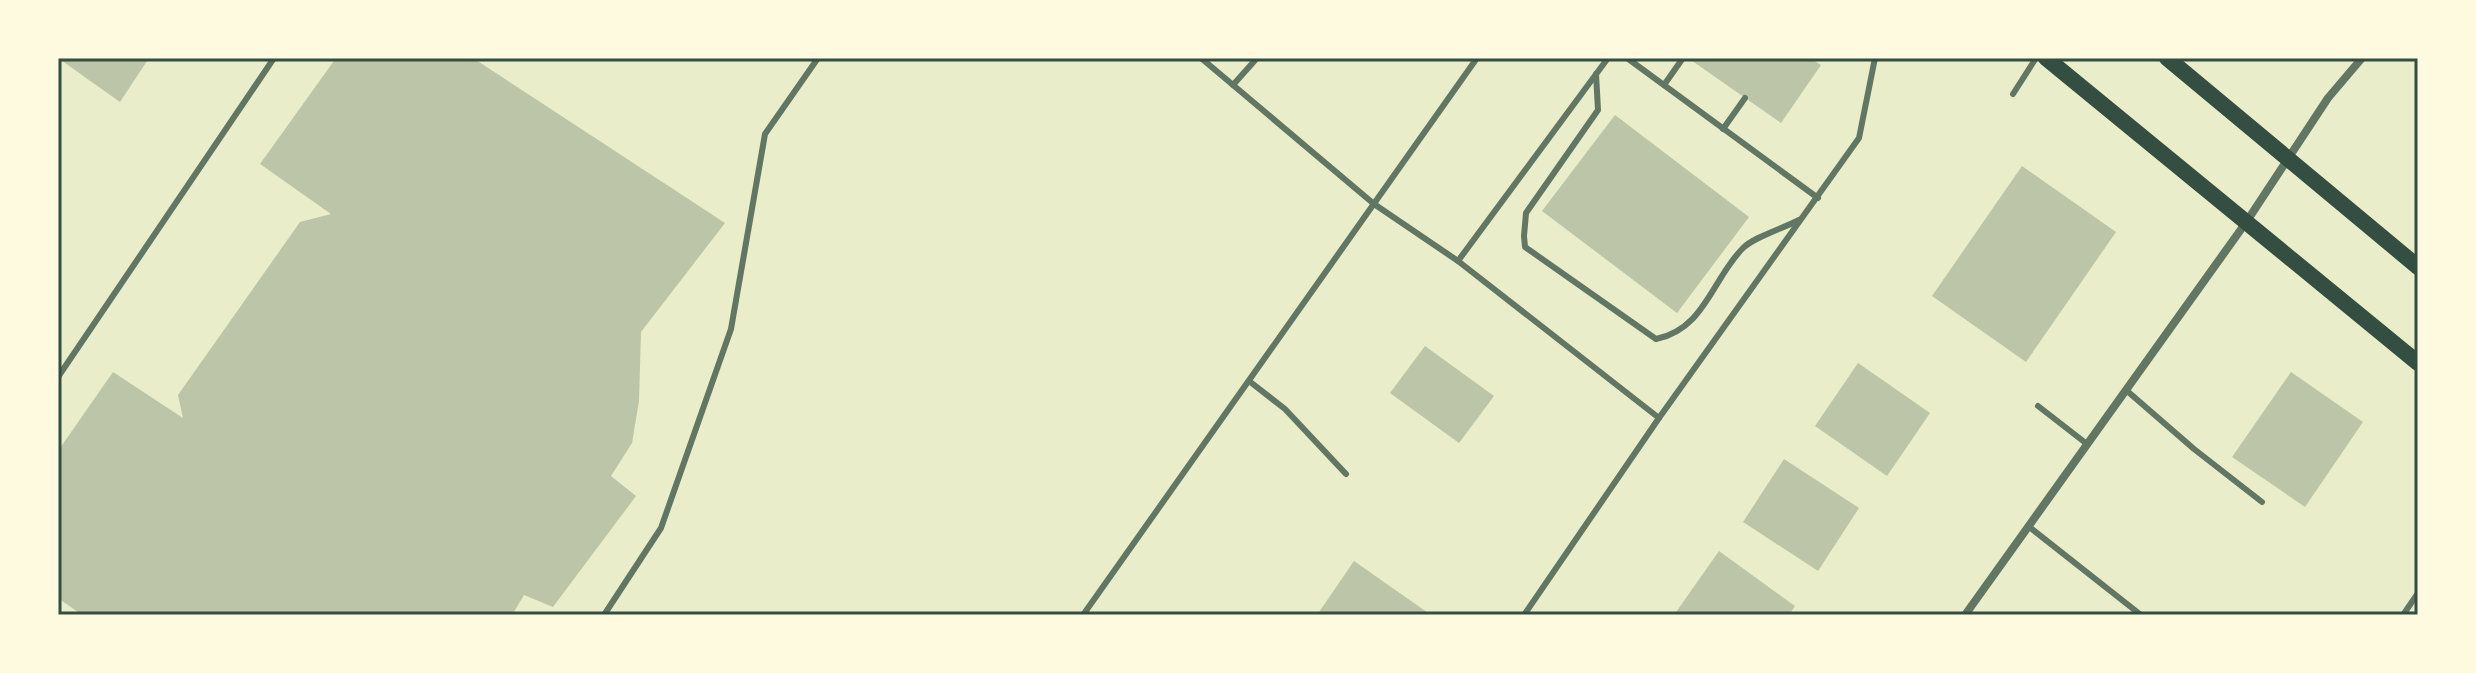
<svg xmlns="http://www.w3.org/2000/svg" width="2476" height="673" font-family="Georgia,serif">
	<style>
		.building { fill: #bcc5a7 }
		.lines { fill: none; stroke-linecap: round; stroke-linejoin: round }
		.service { stroke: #617663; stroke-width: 6 }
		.minor { stroke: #617663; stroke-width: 8 }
		.secondary { stroke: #344e41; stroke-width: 16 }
		.neatline { fill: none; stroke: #344e41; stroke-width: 3 }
	</style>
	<rect width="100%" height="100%" fill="#e9edc9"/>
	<!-- building -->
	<g class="building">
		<polygon points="58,58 149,58 120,102"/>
		<polygon points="336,58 473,58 725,223 641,332 639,401 632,443 611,476 636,496 553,607 524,595 512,615 82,615 58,598 58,451 113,372 183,418 178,395 300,222 331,214 260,164"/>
		<polygon points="1688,58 1810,58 1821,65 1781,123"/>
		<polygon points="1615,115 1749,217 1677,313 1542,211"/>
		<polygon points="2022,166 2116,232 2026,362 1932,296"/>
		<polygon points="1425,346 1494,396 1459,443 1390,393"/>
		<polygon points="1858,363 1930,413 1887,476 1815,426"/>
		<polygon points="2291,372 2363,422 2305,507 2232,457"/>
		<polygon points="1784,459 1859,508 1818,571 1743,522"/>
		<polygon points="1719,551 1795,606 1789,615 1674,615"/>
		<polygon points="1354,561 1431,615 1317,615"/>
	</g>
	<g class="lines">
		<!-- service -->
		<g class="service">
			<polyline points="1201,58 1374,204 1458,261"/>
			<polyline points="1608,58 1458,261 1659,418 1859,138 1875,58"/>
			<polyline points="1627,58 1818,198"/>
			<path d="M1596,74L1598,110L1526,213L1524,236L1525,247L1656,339C1705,329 1712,279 1743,248C1754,237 1784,228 1799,220"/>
			<polyline points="1233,85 1257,58"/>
			<polyline points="1664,85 1683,58"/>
			<polyline points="2013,94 2036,58"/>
			<polyline points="1723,129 1745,98"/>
			<polyline points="58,377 274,58"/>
			<polyline points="1249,381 1285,409 1346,474"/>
			<polyline points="2126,390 2194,449 2262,502"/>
			<polyline points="2038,406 2087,444"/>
			<polyline points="2028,526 2141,615"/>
			<polyline points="604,615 661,528 731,329 765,134 818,58"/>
			<polyline points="1083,615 1477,58"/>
			<polyline points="1524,615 1659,418"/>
			<polyline points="2403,615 2418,593"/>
		</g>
		<!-- minor -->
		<polyline class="minor" points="1965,615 2247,221 2328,98 2362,58"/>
		<!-- secondary -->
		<g class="secondary">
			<polyline points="2046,58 2418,363"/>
			<polyline points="2167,58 2418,267"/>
		</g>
	</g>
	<!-- border -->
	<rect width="2476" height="673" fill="none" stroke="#fefae0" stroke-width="120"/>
	<rect x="60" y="60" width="2356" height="553" class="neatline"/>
</svg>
